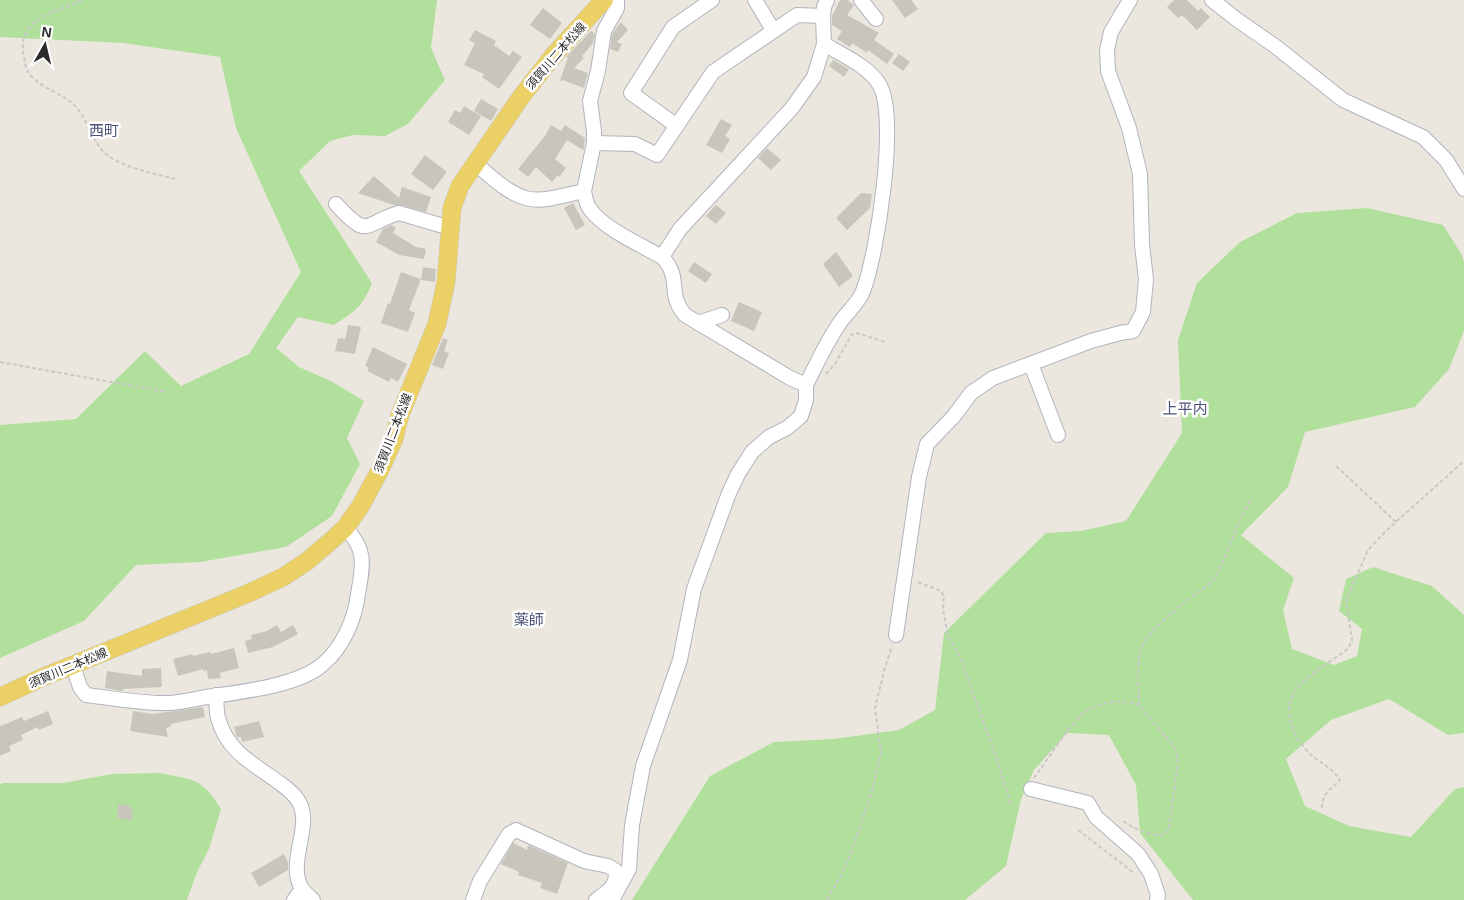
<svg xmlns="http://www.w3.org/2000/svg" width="1464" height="900" font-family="Arial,'Noto Sans JP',sans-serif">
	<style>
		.green { fill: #b1e09d }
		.building { fill: #c8c5bd }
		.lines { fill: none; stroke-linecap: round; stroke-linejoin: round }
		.minor-casing { stroke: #b1b4be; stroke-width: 16 }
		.major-casing { stroke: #c8c8c8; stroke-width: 19 }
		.path { stroke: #c8c8c8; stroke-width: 2; stroke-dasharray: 4 2.5; stroke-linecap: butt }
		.minor { stroke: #fff; stroke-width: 14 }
		.major { stroke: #ebd165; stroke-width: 18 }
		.labels { text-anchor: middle; stroke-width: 5; stroke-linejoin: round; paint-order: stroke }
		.street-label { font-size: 12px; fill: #2b2b2b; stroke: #fff }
		.quarter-label { font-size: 15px; fill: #4d537a; stroke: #fff }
	</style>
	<rect width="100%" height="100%" fill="#ece7de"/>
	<!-- green -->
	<g class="green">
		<path d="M0,0H437L431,48L445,80L408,124L385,136L353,135L330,141L299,171L372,283C362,308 355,311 334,325L298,317L276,348L299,367L331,381L364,401L347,438L360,464L332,516L286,547L200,562L136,565L84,621L0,658V425L76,419L145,351L181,386L249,354L301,272L236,128L220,57L123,43L0,37Z"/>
		<polygon points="1367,208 1443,225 1462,255 1464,263 1464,331 1449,369 1415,407 1305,432 1288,487 1241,535 1294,578 1283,610 1292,649 1334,665 1357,656 1362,629 1339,611 1346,579 1373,567 1432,586 1464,615 1464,733 1448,735 1389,699 1331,720 1286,759 1305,806 1349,826 1411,837 1455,789 1464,787 1464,900 1193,900 1140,833 1136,785 1109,735 1067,733 1034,770 1021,799 1006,866 965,900 632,900 710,776 774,742 834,739 899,730 935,710 944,633 1046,533 1081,531 1126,521 1182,433 1178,340 1197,283 1240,242 1297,213"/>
		<path d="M159,773C194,780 201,777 221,809L209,849L197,872L187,900H0V785L3,783H63L112,774Z"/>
	</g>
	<!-- building -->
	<g class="building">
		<polygon points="840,0 847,0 854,5 847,15 879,33 874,40 894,54 887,64 868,50 867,53 852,43 850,47 837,39 842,31 832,25 832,16"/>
		<polygon points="892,0 911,0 918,9 905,18"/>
		<polygon points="1174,0 1187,0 1198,11 1201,8 1210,17 1197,30 1182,15 1178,18 1167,7"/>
		<polygon points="543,8 562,23 550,39 530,25"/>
		<polygon points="621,22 628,30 617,42 622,44 618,52 610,49 612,34"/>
		<polygon points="475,30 496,41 494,45 509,56 513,51 522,57 499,89 482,77 484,74 464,65 475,43 469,40"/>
		<polygon points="591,31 595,34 593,43 582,56 584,58 574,68 588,73 584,88 562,80 559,83 568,58 566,57"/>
		<polygon points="899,54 910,62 903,71 892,63"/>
		<polygon points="833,60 849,69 844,77 829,66"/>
		<polygon points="481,99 498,109 491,121 474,111"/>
		<polygon points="464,106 481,116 469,135 448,122 455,110 460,113"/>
		<polygon points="721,119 732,125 725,136 730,139 722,153 706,145"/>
		<polygon points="551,125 561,131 565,125 585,138 584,147 583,150 567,140 555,159 566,168 559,177 558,175 552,182 536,167 528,177 518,169 545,136"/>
		<polygon points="767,148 781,160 771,170 758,158"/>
		<polygon points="425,155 447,172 433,190 411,174"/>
		<polygon points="374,176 399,198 402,187 431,197 426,212 401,205 394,205 358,193"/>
		<polygon points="861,193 872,194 870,208 847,230 836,218"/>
		<polygon points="573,203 585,225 576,230 564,208"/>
		<polygon points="716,205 726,213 716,224 706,216"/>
		<polygon points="392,225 396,228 393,233 416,247 426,249 424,259 399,255 376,242 383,229"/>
		<polygon points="836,252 853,276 839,287 823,264"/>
		<polygon points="694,262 712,274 706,283 688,271"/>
		<polygon points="423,267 436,269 435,282 421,280"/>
		<polygon points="401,272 421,279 409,310 415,313 408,332 381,323 388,303 390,304"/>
		<polygon points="739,302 762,312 754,331 731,321"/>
		<polygon points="348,325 361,327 355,354 335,351 338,338 345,339"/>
		<polygon points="443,338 448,340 444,351 449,353 443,369 432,365"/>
		<polygon points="373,347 407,364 398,382 391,378 389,382 367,371 369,368 365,366"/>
		<polygon points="277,625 281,632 293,625 298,634 273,647 248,653 245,641 252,639 251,635 267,631"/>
		<polygon points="234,648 239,668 220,673 221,678 208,679 207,670 204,671 203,669 178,676 173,659 193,654 193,656 210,652 211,654"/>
		<polygon points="161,668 162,687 123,689 123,691 105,688 107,671 142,676 142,669"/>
		<polygon points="203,707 205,717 171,724 171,726 166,728 168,737 130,731 133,711 152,714"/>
		<polygon points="48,711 53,724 39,730 38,727 21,735 23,740 9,746 11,751 0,756 0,725 1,726 22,717 24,721"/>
		<polygon points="259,721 264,737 242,742 241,737 237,737 234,727"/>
		<polygon points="118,804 130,806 130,809 133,809 132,820 117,818"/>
		<polygon points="513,843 527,850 528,845 568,863 557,894 540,888 542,883 518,875 519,872 501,864"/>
		<polygon points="284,854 288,862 288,870 259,887 251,873"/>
	</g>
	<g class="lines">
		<defs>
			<g id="minor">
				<polyline points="755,0 773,30"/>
				<polyline points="861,0 876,19"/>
				<polyline points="1212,0 1236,19 1275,46 1343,100 1423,137 1446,160 1464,189"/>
				<polyline points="677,126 631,93 673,27 712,0"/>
				<polyline points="594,143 635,144 657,155 713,72 797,15 823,16"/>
				<path d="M475,163C491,177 509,195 530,199C545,202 569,194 584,191C585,196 586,204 590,209C604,229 641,245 662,257L680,229L792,108L814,77L824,44L823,16L824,7L827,0"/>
				<polyline points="584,191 594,143 594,131 590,101 598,71 604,31 617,8 617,0"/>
				<path d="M336,204C369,240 362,224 399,213L450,228"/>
				<path d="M662,257C683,279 666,293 685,315L790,378L806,385C816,365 826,343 839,324C846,313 859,303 863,291C877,256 899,115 879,84C868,66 842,55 824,44"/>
				<polyline points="698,323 722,315"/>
				<polyline points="1031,364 1058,435"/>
				<polyline points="896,635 919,477 927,444 954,416 971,393 993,378 1091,341 1120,333 1133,331 1143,312 1146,279 1142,245 1140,174 1129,128 1108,71 1107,50 1111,32 1130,0"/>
				<path d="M73,666L80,687L86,695C113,698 142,704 170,703C182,702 195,699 207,697C239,692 299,686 323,664C343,647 355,619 358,594C363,565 367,549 345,528"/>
				<path d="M216,695C217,703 216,711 218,718C227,751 252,763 277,781C285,787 294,793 299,802C313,826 286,863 302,889C305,893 309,896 313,900"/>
				<polyline points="1031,789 1088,803 1096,817 1138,854 1151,874 1158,895 1157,900"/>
				<polyline points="294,900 302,889"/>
				<path d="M473,900L480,881L509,834L516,830L584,861L608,866L616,871C617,887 608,891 596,900"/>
				<polyline points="612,900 629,869 632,825 643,766 680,660 694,589 729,493 738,474 752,452 769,437 787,428 801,416 806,400 806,385"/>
			</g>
			<polyline id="major" points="0,697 41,678 249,593 283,577 306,562 332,540 345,528 360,507 379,472 394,439 400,415 437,324 446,282 452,208 460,186 521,97 553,56 604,0"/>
		</defs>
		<!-- minor casing -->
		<use href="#minor" class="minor-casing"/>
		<!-- major casing -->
		<use href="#major" class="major-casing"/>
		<!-- path -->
		<g class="path">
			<path d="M82,0C56,12 15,19 24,57C26,70 27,74 38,82C49,91 68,97 76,107C87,119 91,137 102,150C117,167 153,173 175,179"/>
			<polyline points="0,362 167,392"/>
			<polyline points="826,374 835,364 852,334 857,333 885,342"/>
			<polyline points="1336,466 1396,522"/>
			<polyline points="918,582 941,591 944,596 943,609 948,636 961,659 997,760 1011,805"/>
			<path d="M1139,705C1139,689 1136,662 1142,647C1150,629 1172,613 1188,600C1198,592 1209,587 1216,575C1230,550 1236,522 1252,498"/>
			<path d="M1034,778C1049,758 1062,736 1078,718C1092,703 1121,697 1139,705L1175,748L1178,761L1169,830C1159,843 1132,827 1121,820"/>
			<path d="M1322,808C1322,792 1331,790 1340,780C1332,767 1318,762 1308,752C1292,735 1280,706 1299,686C1309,675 1335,658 1348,649L1352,640L1346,601L1368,550L1387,530L1464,461"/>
			<polyline points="1078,830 1134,873"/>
			<polyline points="827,900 842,873 852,850 873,788 881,752 875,708 884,671 892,646"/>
		</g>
		<!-- minor -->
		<use href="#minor" class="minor"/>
		<!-- major -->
		<use href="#major" class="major"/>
	</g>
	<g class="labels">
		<!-- street labels -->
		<g class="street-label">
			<text transform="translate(556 56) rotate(-49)" y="4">須賀川二本松線</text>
			<text transform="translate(393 433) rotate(-69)" y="4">須賀川二本松線</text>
			<text transform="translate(68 668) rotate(-23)" y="4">須賀川二本松線</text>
		</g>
		<!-- quarter labels -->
		<g class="quarter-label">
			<text x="104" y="136">西町</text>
			<text x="1185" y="414">上平内</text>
			<text x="529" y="625">薬師</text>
		</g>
	</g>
	<!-- north arrow -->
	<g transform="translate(45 45) rotate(8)" stroke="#ffffff" stroke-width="4" paint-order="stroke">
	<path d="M0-4L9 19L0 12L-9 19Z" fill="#2b2b2b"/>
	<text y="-8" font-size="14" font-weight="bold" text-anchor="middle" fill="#2b2b2b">N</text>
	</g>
</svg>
